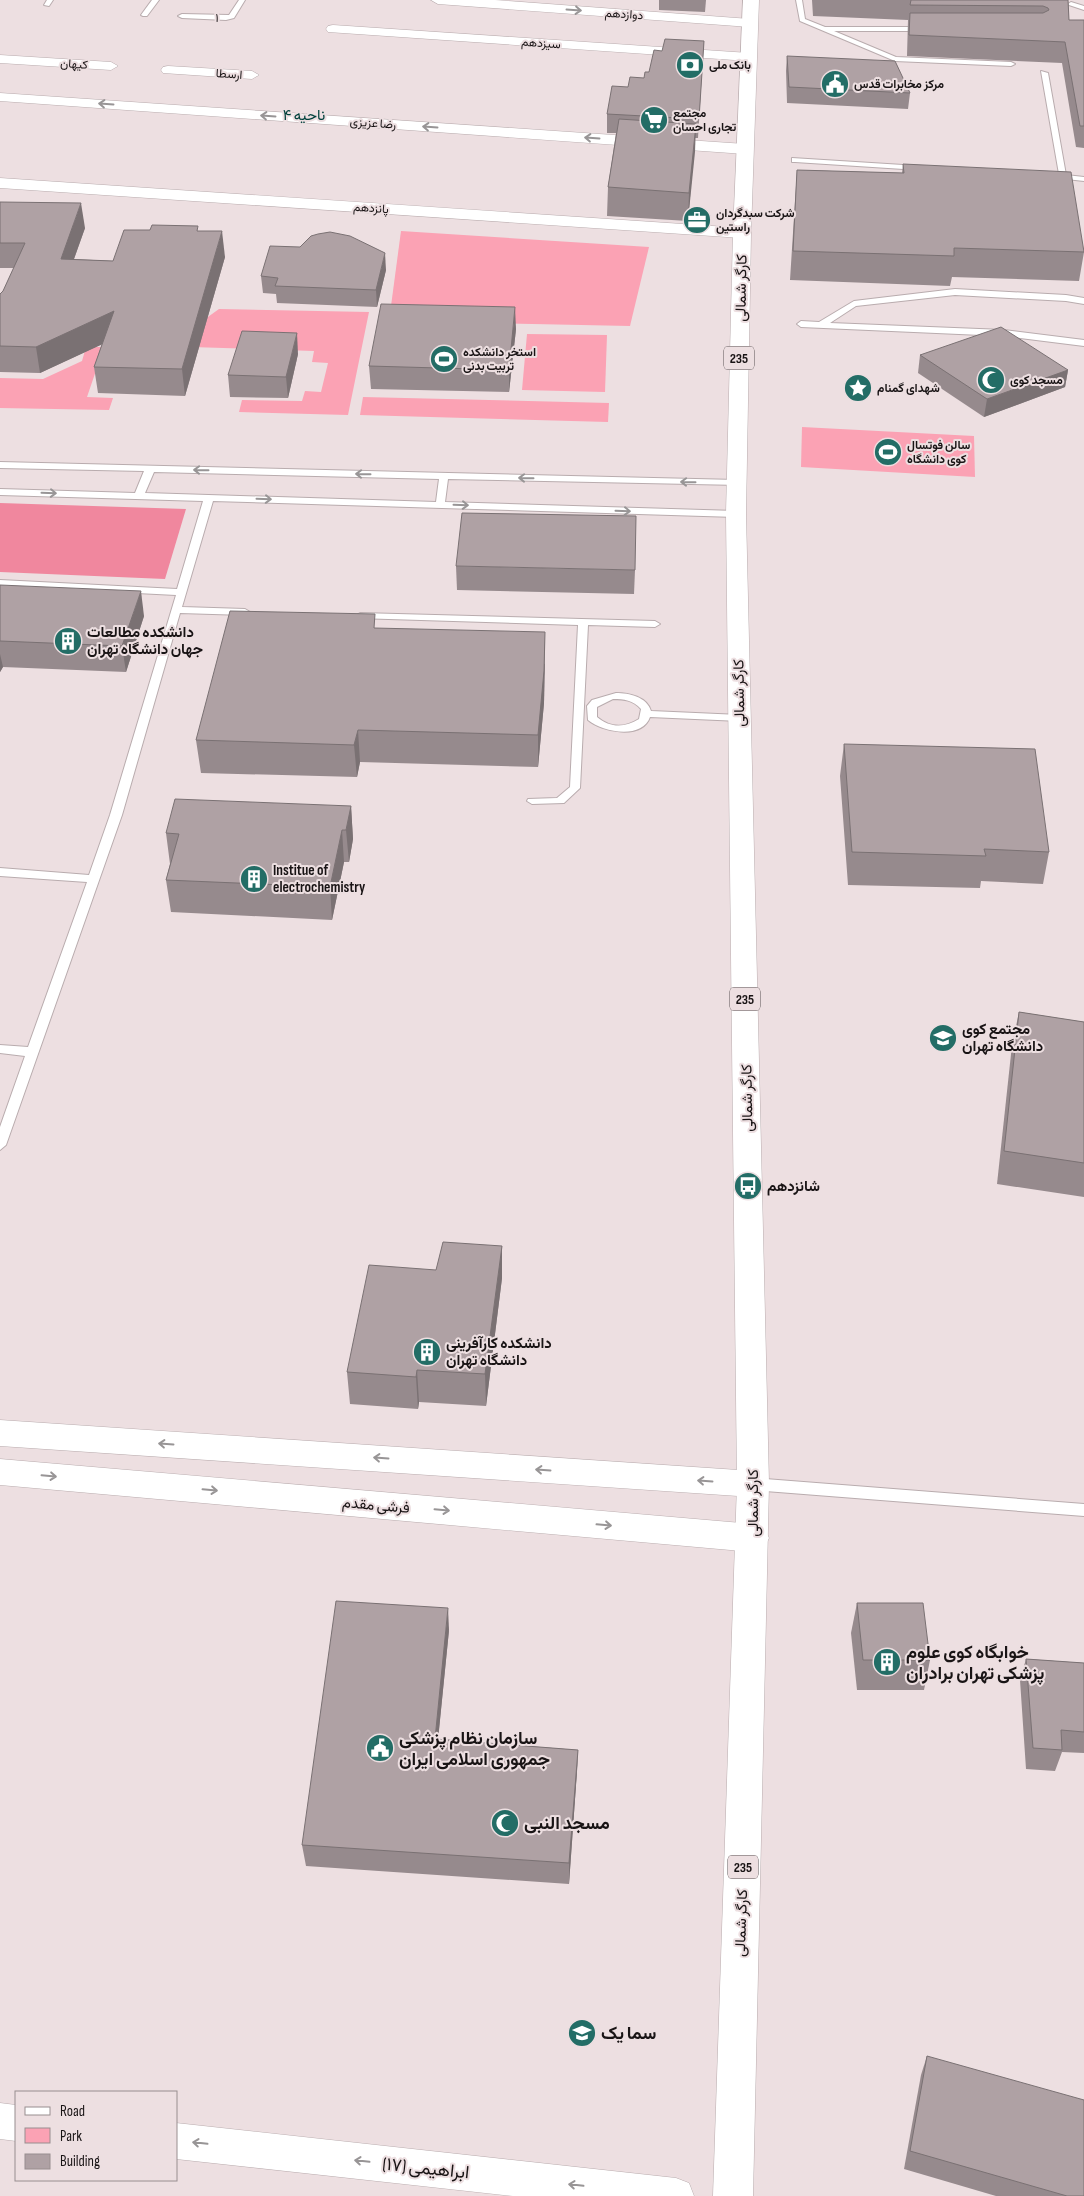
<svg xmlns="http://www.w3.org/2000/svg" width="1084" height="2196" font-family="'Sofia Sans Condensed',Vazirmatn,sans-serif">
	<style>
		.green { fill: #fba2b4 }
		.forest { fill: #f0879e }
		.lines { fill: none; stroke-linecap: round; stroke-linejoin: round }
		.lane-casing { stroke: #b9acae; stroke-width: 2 }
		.street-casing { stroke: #b9acae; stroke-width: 1 }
		.secondary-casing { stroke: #b9acae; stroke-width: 1 }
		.primary-casing { stroke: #b9acae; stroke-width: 1 }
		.lane { fill: #fff; fill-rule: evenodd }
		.street { fill: #fff; fill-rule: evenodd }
		.secondary { fill: #fff; fill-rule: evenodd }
		.primary { fill: #fff; fill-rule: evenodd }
		.wall { fill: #968a8d }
		.shaded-wall { fill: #7a7173 }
		.building { fill: #afa1a4; stroke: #7a7173 }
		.oneway { stroke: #989596 }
		.labels { text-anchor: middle; stroke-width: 4; stroke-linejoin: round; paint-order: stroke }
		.far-street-label { font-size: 12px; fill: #191415; stroke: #eddfe1 }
		.far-poi-label { font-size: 12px; font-weight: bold; fill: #191415; stroke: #eddfe1; text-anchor: start }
		.shield { fill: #eddfe1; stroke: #595152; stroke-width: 1 }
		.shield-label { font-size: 14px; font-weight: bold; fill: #191415 }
		.far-quarter-label { font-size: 15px; fill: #00413c; stroke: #eddfe1 }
		.street-label { font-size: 15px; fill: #191415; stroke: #eddfe1 }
		.poi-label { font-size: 15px; font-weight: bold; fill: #191415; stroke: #eddfe1; text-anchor: start }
		.near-poi-label { font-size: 18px; font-weight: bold; fill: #191415; stroke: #eddfe1; text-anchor: start }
		.near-street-label { font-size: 18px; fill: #191415; stroke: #eddfe1 }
	</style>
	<rect width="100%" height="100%" fill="#eddfe1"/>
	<!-- green -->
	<g class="green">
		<polygon points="401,231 649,247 630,326 389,321"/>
		<polygon points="219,309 369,312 348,415 239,412 242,400 302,401 305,391 321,392 328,363 312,362 314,351 191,347 198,324"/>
		<polygon points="527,334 607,335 605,392 522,390"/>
		<polygon points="86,347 104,347 87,397 113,398 109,410 0,408 0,378 43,379 82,361"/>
		<polygon points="363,397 609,403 608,422 360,415"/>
		<polygon points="802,427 974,436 975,477 801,467"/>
	</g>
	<!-- forest -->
	<polygon class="forest" points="0,503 186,509 165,579 0,572"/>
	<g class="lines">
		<defs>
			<g id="lane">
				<polygon points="47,0 53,0 49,6 44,5"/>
				<polygon points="152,0 159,0 147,16 143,16 141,15"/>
				<polygon points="239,0 245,0 234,18 226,20 182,18 178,16 182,14 229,15"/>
				<polygon points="796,0 802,0 805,19 825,27 928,27 929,29 925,31 834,31 896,57 1011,62 1015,64 1011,66 895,61 800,21"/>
				<polygon points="1071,2 1084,6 1084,10 1069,5 1068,4"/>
				<polygon points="1041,71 1048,73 1066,175 1084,177 1084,181 1057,178 1053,176 1059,174"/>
				<polygon points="792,158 919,166 923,168 919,170 795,162 792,162"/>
				<polygon points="955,289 1066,295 1084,298 1084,304 1066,301 955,295 856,306 830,323 1004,330 1084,340 1084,346 1004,336 801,327 797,324 801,321 819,322 854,301"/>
				<path d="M0,462L737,480L742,483L740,485L448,479L445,502L736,511L741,514L736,517L213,501L182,607L245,609L250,612L245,615L180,613L122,815L6,1145L0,1150V1127L25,1056L0,1053V1045L28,1047L87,882L0,876V868L89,875L110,815L176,595L0,586V580L177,589L203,501L0,495V489L135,493L144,471L0,468ZM154,472L439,479L436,502L145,493Z"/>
				<polygon points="360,613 655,621 660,624 655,627 588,625 580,788 564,803 532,804 527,801 528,799 557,798 570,787 578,625 356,618 355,616"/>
				<path d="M616,693C629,693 647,697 651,711L740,715L745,718L740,721L650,717C642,740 602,732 588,720L587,706L592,700ZM613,699C624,699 633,700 641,709L639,719C625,728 610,728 597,717V707Z"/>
				<polygon points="753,1478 1084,1504 1084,1516 753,1490 748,1488 746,1484 748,1480"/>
			</g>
			<g id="street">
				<polygon points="431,0 495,0 750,19 757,23 750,27 438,4"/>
				<polygon points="333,25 749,53 756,57 749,61 328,32 326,29 328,26"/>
				<polygon points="0,55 111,62 118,66 111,70 0,63"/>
				<polygon points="168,66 252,71 259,75 252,79 163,73 161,70 163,67"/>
				<polygon points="0,93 745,144 753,149 745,154 0,101"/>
				<polygon points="0,178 742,228 750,233 742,238 0,188"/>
				<polygon points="0,2103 16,2105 16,2141 0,2139"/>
				<polygon points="176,2123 676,2178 689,2183 694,2196 513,2196 176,2159"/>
			</g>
			<g id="secondary">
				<polygon points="0,1420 753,1471 764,1475 769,1484 764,1493 753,1497 0,1446"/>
				<polygon points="0,1459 753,1524 764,1528 769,1538 764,1548 753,1552 0,1485"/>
			</g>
			<polygon id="primary" points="743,0 759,0 751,233 746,514 769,1484 753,2196 713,2196 737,1484 726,514 733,233"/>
		</defs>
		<!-- lane casing -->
		<use href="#lane" class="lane-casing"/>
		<!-- street casing -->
		<use href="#street" class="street-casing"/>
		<!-- secondary casing -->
		<use href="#secondary" class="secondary-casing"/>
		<!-- primary casing -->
		<use href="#primary" class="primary-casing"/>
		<!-- lane -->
		<use href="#lane" class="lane"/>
		<!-- street -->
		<use href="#street" class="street"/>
		<!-- secondary -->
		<use href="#secondary" class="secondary"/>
		<!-- primary -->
		<use href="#primary" class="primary"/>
	</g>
	<!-- wall -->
	<g class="wall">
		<polygon points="659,0 706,0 705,12 659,10"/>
		<polygon points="812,0 1068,0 1069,20 1084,20 1084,148 1076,147 1062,63 907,56 908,20 813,16"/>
		<polygon points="704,41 698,138 695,138 688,221 607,216 608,187 616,133 607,133 607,114 628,87 644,78 649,72 662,51"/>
		<polygon points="787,56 910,93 908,109 787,103 786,71"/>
		<polygon points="903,164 1084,252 1079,281 952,277 950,286 790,280 797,170 902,173"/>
		<polygon points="0,202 85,228 74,259 113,261 199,231 225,257 185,396 98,393 94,367 102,344 40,373 0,372 0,294 3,291 14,268 0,268"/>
		<polygon points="386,270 377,307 277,303 276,294 263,293 261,276"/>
		<polygon points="516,329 509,392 371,389 369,366"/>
		<polygon points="298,354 288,398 230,397 228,375"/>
		<polygon points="920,355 1068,370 1065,387 984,417 918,373"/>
		<polygon points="456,566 635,570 634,594 457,590"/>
		<polygon points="0,585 144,616 126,672 3,667 0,672"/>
		<polygon points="376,628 545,664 544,703 538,767 360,762 357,777 201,773 196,740"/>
		<polygon points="844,744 1049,852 1043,884 981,881 980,888 848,885 840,776"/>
		<polygon points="351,806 353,839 349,862 344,862 332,920 171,912 166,880 170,864 166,833"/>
		<polygon points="1019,1012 1084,1022 1084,1197 997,1184 1012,1045"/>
		<polygon points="502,1246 502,1278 486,1406 419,1402 418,1409 350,1404 347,1372 436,1270"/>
		<polygon points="857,1603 930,1660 924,1690 857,1690 851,1633"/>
		<polygon points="449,1630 438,1739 578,1750 577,1771 569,1884 306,1866 302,1845"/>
		<polygon points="1026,1659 1084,1663 1084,1753 1062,1752 1055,1771 1026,1769 1020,1680"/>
		<polygon points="927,2056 1084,2196 996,2196 904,2169 921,2075"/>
	</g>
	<!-- shaded-wall -->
	<g class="shaded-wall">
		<polygon points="696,124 695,152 688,221 689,193"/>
		<polygon points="81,203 85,228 65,284 61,259"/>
		<polygon points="222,231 225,257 185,396 182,369"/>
		<polygon points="385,253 386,270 377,307 376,290"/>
		<polygon points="515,307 516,329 509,392 509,370"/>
		<polygon points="114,311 118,337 40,373 36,347"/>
		<polygon points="297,333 298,354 288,398 286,377"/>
		<polygon points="1068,370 1065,387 984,417 987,399"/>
		<polygon points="141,591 144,616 126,672 122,646"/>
		<polygon points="545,632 544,703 538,767 538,735"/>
		<polygon points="0,654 3,667 0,672"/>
		<polygon points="358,730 360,762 357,777 354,745"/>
		<polygon points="351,806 353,839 349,862 346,830"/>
		<polygon points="342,830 344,862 332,920 330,887"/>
		<polygon points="502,1246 502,1278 486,1406 485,1374"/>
		<polygon points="417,1370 419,1402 418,1409 416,1377"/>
		<polygon points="448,1608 449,1630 436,1760 435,1739"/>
		<polygon points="578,1750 577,1771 569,1884 569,1863"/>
	</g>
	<!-- building -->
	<g class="building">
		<polygon points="911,0 1068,0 1069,20 1084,20 1084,126 1080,126 1065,42 909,35 910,13 1043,13 1049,10 1048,8 1043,6 910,5"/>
		<polygon points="665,39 704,41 699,119 607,114 612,86 628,87 630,77 644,78 645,72 649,72 654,50 662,51"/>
		<polygon points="787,56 895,61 910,93 789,87"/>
		<polygon points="619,119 696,124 689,193 608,187"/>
		<polygon points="903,164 1071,172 1084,252 954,248 954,256 793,251 797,170 904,173"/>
		<polygon points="0,202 81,203 61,259 113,261 124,230 150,230 152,225 198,226 197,231 222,231 182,369 94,367 114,311 36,347 0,346 0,294 3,291 25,243 0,243"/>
		<polygon points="330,232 350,236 385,253 376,290 275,286 278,278 261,276 270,246 300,247 311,236 318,234"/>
		<polygon points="381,304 515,307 509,370 369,366"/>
		<polygon points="1001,327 1068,370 987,399 920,355"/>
		<polygon points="242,331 297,333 286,377 228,375"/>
		<polygon points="462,513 636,516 635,570 456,566"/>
		<polygon points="0,585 141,591 122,646 0,641"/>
		<polygon points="230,611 375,614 374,628 545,632 544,671 538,735 358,730 354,745 196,740"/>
		<polygon points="844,744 1035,749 1049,852 984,849 986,856 852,852"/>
		<polygon points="175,799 351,806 346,830 342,830 330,887 166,880 179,834 166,833"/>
		<polygon points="1019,1012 1084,1022 1084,1163 1004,1151"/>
		<polygon points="443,1242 502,1246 485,1374 417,1370 416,1377 347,1372 369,1265 436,1270"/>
		<polygon points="336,1601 448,1608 435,1739 578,1750 569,1863 302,1845"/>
		<polygon points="857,1603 923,1603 930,1660 863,1660"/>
		<polygon points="1026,1659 1084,1663 1084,1732 1061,1730 1062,1750 1033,1748"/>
		<polygon points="927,2056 1084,2100 1084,2196 1067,2196 910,2151"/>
	</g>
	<!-- one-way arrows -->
	<defs><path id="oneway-shaft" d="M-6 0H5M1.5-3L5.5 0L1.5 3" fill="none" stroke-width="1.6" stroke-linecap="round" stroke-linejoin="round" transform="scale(1.25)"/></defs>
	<g class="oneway">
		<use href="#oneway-shaft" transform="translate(574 10) rotate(4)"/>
		<use href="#oneway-shaft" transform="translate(106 104) rotate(-176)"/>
		<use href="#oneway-shaft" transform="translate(268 116) rotate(-176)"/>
		<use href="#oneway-shaft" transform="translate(430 127) rotate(-176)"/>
		<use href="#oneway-shaft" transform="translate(592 138) rotate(-176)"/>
		<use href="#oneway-shaft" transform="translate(201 470) rotate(-179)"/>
		<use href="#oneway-shaft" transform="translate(363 474) rotate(-179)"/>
		<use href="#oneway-shaft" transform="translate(526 478) rotate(-179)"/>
		<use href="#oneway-shaft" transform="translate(688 482) rotate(-179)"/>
		<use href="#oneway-shaft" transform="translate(49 493) rotate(2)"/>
		<use href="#oneway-shaft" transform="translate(264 499) rotate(2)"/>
		<use href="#oneway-shaft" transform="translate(461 505) rotate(2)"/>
		<use href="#oneway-shaft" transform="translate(623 511) rotate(2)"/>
		<use href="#oneway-shaft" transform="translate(166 1444) rotate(-176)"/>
		<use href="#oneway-shaft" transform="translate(381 1458) rotate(-176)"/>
		<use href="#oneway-shaft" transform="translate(543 1470) rotate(-176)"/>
		<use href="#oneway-shaft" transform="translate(49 1476) rotate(5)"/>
		<use href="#oneway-shaft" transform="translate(705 1481) rotate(-176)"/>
		<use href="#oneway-shaft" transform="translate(210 1490) rotate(5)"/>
		<use href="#oneway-shaft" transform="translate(442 1510) rotate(5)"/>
		<use href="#oneway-shaft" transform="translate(604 1525) rotate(5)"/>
		<use href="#oneway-shaft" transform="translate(200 2143) rotate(-174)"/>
		<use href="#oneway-shaft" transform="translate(362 2161) rotate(-174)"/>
		<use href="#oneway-shaft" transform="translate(576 2185) rotate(-174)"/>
	</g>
	<!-- icons -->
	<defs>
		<symbol id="bank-disc" viewBox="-11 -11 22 22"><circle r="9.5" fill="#236d66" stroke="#eddfe1"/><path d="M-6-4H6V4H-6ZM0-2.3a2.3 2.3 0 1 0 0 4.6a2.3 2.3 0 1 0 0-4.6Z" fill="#fff"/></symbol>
		<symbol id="civic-disc" viewBox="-11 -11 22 22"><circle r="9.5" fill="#236d66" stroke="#eddfe1"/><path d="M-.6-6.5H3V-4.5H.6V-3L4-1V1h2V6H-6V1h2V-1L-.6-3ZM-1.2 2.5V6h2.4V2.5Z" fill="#fff"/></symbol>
		<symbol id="supermarket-disc" viewBox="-11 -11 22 22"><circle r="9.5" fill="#236d66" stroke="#eddfe1"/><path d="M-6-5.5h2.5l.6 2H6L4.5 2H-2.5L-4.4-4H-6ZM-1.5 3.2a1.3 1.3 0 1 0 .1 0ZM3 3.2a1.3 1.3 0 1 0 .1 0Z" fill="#fff"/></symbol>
		<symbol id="office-disc" viewBox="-11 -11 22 22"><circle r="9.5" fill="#236d66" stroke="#eddfe1"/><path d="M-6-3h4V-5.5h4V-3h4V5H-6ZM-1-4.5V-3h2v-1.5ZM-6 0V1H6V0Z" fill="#fff"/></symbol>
		<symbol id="stadium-disc" viewBox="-11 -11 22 22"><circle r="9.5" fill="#236d66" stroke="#eddfe1"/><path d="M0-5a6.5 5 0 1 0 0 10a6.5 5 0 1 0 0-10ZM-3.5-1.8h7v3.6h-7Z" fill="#fff"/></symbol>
		<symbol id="mosque-disc" viewBox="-11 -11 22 22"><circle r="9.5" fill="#236d66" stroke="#eddfe1"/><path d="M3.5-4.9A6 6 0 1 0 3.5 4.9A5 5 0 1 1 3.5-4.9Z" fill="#fff"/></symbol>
		<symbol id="sight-disc" viewBox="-11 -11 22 22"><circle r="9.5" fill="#236d66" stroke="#eddfe1"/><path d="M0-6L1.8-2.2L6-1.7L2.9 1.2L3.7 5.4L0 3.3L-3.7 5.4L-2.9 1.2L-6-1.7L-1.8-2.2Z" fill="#fff"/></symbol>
		<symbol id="building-disc" viewBox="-11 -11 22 22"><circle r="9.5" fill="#236d66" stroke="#eddfe1"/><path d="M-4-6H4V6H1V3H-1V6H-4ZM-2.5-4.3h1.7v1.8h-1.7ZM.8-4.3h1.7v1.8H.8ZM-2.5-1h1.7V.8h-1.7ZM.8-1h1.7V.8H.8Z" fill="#fff"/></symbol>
		<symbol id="university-disc" viewBox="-11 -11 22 22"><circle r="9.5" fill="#236d66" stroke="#eddfe1"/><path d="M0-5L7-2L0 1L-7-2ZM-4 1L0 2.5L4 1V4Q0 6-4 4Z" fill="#fff"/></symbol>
		<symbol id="bus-disc" viewBox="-11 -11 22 22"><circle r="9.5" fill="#236d66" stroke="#eddfe1"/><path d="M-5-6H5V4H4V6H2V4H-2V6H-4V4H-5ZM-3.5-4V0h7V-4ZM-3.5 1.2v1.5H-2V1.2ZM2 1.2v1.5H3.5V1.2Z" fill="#fff"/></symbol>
		<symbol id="school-disc" viewBox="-11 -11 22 22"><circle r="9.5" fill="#236d66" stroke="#eddfe1"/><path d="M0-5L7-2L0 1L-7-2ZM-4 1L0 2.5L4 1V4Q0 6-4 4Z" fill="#fff"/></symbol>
	</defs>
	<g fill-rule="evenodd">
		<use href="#bank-disc" x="674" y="49" width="32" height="32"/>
		<use href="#civic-disc" x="819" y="68" width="32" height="32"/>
		<use href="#supermarket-disc" x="638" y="104" width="32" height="32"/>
		<use href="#office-disc" x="681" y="204" width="32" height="32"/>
		<use href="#stadium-disc" x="428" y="343" width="32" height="32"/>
		<use href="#mosque-disc" x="975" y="364" width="32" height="32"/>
		<use href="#sight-disc" x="842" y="372" width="32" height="32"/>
		<use href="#stadium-disc" x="872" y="436" width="32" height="32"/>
		<use href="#building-disc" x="52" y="625" width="32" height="32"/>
		<use href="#building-disc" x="238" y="863" width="32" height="32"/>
		<use href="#university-disc" x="927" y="1022" width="32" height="32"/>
		<use href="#bus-disc" x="732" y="1170" width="32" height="32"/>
		<use href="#building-disc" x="411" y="1336" width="32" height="32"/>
		<use href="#building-disc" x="871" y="1646" width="32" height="32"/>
		<use href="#civic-disc" x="364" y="1732" width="32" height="32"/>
		<use href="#mosque-disc" x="489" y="1807" width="32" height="32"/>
		<use href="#school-disc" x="566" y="2017" width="32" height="32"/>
	</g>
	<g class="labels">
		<!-- far-street labels -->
		<g class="far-street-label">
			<text transform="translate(624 14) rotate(4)" y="4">دوازدهم</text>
			<text transform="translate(217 18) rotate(4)" y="4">۱</text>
			<text transform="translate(541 43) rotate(4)" y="4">سیزدهم</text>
			<text transform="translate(74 64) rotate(4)" y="4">کیهان</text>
			<text transform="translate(229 74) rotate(4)" y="4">ارسطا</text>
			<text transform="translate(373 123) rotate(4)" y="4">رضا عزیزی</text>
			<text transform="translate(371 208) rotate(4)" y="4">پانزدهم</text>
		</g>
		<!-- far-poi labels -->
		<g class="far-poi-label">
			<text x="709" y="69">بانک ملی</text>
			<text x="854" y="88">مرکز مخابرات قدس</text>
			<text x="673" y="117">مجتمع<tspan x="673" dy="14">تجاری احسان</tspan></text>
			<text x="716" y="217">شرکت سبدگردان<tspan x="716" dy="14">راستین</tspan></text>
			<text x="463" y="356">استخر دانشکده<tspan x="463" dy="14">تربیت بدنی</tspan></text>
			<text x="1010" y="384">مسجد کوی</text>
			<text x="877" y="392">شهدای گمنام</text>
			<text x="907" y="449">سالن فوتسال<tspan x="907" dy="14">کوی دانشگاه</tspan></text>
		</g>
		<!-- shield labels -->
		<g class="shield">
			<rect x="724" y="346.5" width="30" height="23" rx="4"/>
			<rect x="730" y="987.5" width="30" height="23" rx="4"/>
			<rect x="728" y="1855.5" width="30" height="23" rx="4"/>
		</g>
		<g class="shield-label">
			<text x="739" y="363">235</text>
			<text x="745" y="1004">235</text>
			<text x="743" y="1872">235</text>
		</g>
		<!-- far-quarter labels -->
		<g class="far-quarter-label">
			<text x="304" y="120">ناحیه ۴</text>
		</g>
		<!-- street labels -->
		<g class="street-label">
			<text transform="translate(741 288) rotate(-89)" y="5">کارگر شمالی</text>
			<text transform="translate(739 693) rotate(-91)" y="5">کارگر شمالی</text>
			<text transform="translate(747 1098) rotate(-91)" y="5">کارگر شمالی</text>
			<text transform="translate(753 1503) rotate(-90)" y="5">کارگر شمالی</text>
			<text transform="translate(376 1505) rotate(5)" y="5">فرشی مقدم</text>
			<text transform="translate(741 1923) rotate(-88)" y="5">کارگر شمالی</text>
		</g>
		<!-- poi labels -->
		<g class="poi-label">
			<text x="87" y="637">دانشکده مطالعات<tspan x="87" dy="17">جهان دانشگاه تهران</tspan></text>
			<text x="273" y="875">Institue of<tspan x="273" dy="17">electrochemistry</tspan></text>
			<text x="962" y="1034">مجتمع کوی<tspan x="962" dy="17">دانشگاه تهران</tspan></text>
			<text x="767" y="1191">شانزدهم</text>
			<text x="446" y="1348">دانشکده کارآفرینی<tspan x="446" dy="17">دانشگاه تهران</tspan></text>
		</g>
		<!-- near-poi labels -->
		<g class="near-poi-label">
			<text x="906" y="1658">خوابگاه کوی علوم<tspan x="906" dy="21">پزشکی تهران برادران</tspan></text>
			<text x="399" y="1744">سازمان نظام پزشکی<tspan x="399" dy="21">جمهوری اسلامی ایران</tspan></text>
			<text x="524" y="1829">مسجد النبی</text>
			<text x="601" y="2039">سما یک</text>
		</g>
		<!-- near-street labels -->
		<g class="near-street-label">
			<text transform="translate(426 2168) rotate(6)" y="6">ابراهیمی (۱۷)</text>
		</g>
	</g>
	<!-- legend -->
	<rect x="15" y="2091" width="162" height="90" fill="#eddfe1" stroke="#988e8f"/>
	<rect x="25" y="2107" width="25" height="8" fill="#ffffff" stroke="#988e8f"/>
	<text x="60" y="2116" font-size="15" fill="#191415">Road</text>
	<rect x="25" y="2128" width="25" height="15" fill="#fba2b4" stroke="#988e8f"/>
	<text x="60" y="2141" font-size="15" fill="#191415">Park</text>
	<rect x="25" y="2154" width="25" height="15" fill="#afa1a4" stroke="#988e8f"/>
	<text x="60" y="2166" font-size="15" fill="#191415">Building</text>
</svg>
